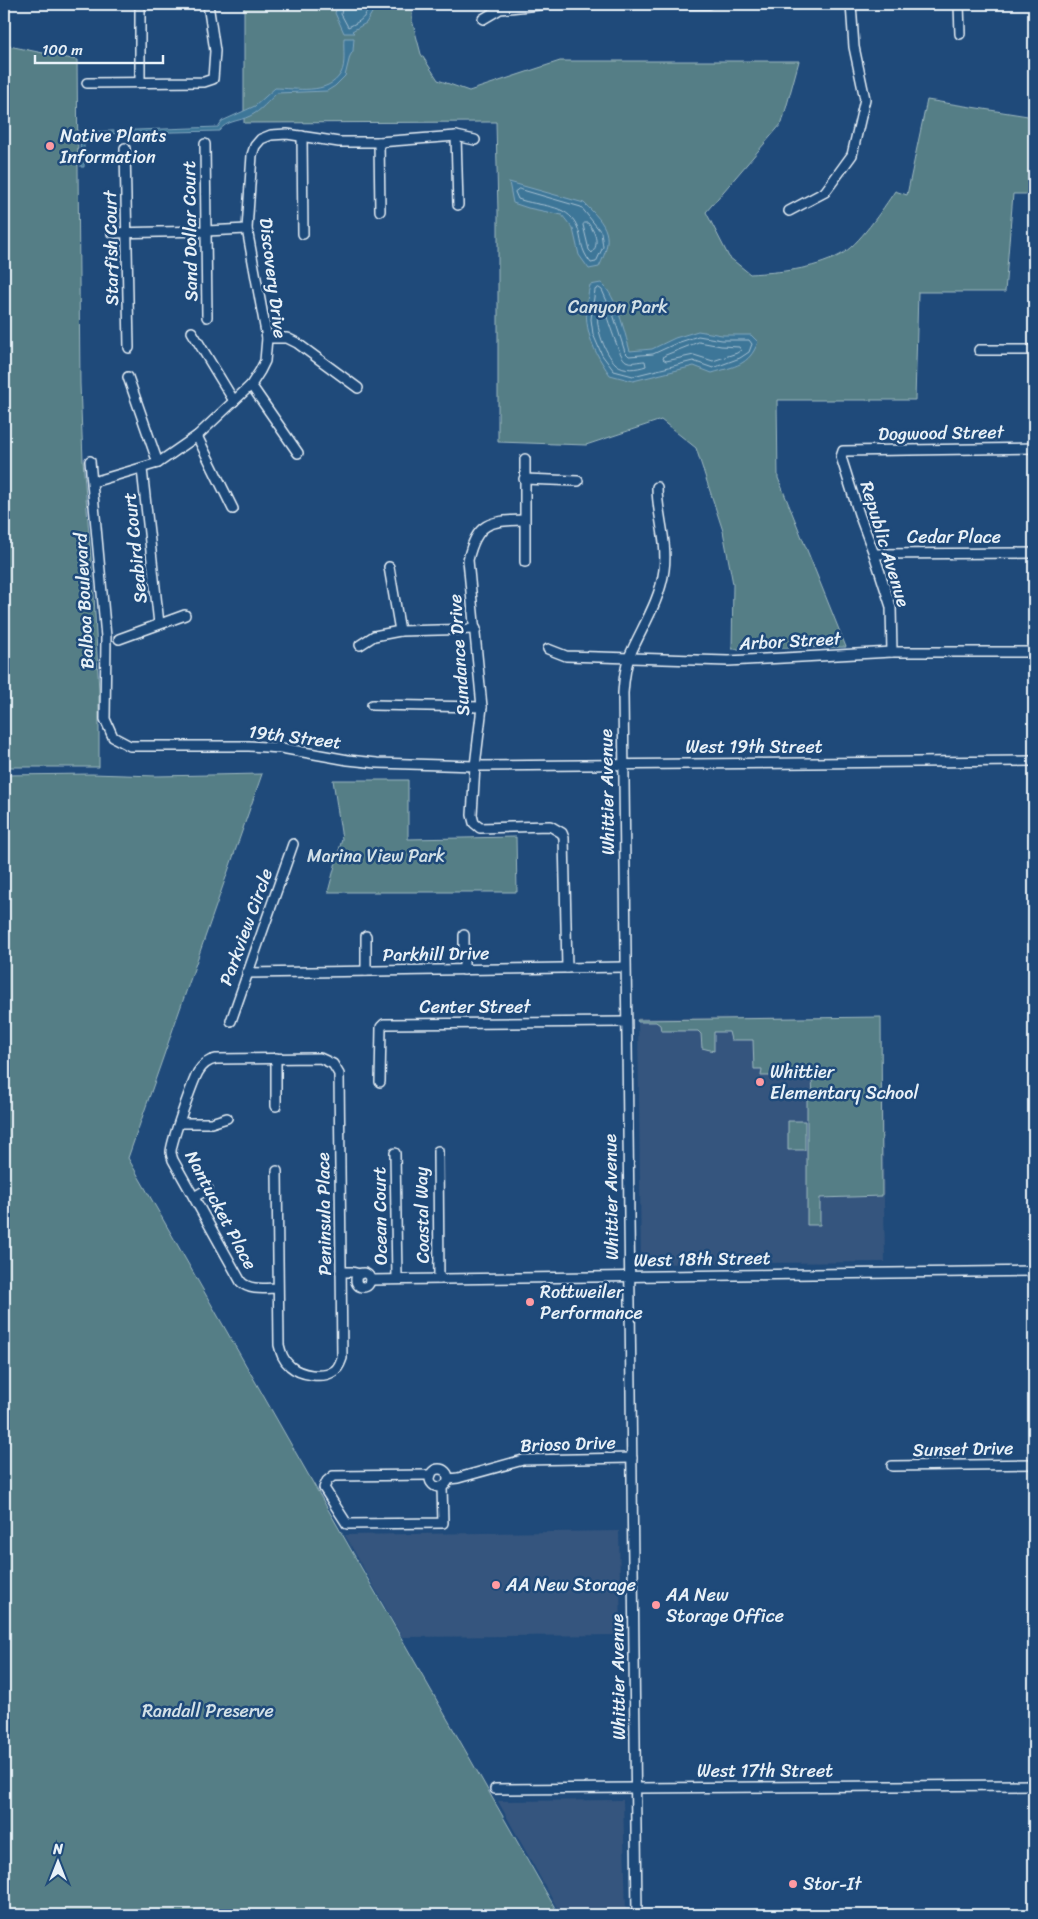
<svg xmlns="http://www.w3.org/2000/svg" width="1038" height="1919" font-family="Sriracha,sans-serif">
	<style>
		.built { fill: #35557e }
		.green { fill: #547e86; stroke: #9eb8bf }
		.water { fill: #3e7698; stroke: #82a7be }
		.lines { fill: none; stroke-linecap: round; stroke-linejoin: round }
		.shore { stroke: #a4c0d2; stroke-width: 1 }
		.minor-casing { stroke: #e8f1f8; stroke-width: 12 }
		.minor { stroke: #1f4a7a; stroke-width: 9 }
		.poi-dot { fill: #ff9aa2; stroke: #1f4a7a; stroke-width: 2 }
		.labels { text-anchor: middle; stroke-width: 5; stroke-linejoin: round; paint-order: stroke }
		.poi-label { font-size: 18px; fill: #e8f1f8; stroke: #1f4a7a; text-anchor: start }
		.street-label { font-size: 18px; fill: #e8f1f8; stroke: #1f4a7a }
		.park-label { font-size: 18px; fill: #d2e0e7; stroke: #1f4a7a }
	</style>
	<rect width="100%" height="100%" fill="#1f4a7a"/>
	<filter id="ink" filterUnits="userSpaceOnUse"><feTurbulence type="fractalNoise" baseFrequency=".02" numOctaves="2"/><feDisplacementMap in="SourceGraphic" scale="10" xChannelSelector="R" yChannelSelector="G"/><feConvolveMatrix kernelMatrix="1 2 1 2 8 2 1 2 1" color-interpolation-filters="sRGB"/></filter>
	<g filter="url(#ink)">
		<!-- built -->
		<g class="built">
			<polygon points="881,1017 885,1262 641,1264 638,1018"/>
			<polygon points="619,1531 621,1635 402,1637 345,1535"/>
			<polygon points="623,1800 626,1915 561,1915 498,1801"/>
		</g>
		<!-- green -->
		<g class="green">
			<path d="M244,4H412V20L421,54L438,80L469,91L560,61H799L782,123L706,212L729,257L750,274C780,272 812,270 840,255C858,246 883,209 895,191L907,195L927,100L1034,117V194H1013L1005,292H918L915,400H777L778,478L846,647L732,649L733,584L723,531L696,448L661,420L586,445L498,442V212L496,122L244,123Z"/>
			<polygon points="4,45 77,60 80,384 83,460 94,595 99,692 99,767 4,767"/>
			<polygon points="92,774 156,776 262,774 128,1158 559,1915 4,1915 4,775"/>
			<polygon points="333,780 408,780 408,839 516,837 517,892 328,892 342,839"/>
			<polygon points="881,1017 882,1196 820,1198 820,1225 807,1225 807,1095 813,1095 811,1064 811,1076 761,1076 762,1069 754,1069 753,1040 731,1040 729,1032 714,1032 714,1051 702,1048 701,1034 698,1031 661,1031 660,1025 656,1022 638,1022 637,1020"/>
			<polygon points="805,1121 805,1150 788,1150 788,1121"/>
		</g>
		<!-- water -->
		<g class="water">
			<polygon points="340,4 371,4 373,11 366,23 352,31 354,33 344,33 335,13 337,7"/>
			<path d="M344,38H354L353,51L350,56L345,76L335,86L327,91L277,93C268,101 261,111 250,116C238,122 227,120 219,131L87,134L84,139V167H81L80,135L83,132L218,127L222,121L255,106L275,88C295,88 328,96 341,73C346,64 343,49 344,38Z"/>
			<path d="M509,182L584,203C608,226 614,236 599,267L589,269L579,255L573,229L562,215L528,208L513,203Z"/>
			<path d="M601,283C617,296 624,331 630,351L652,349L675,338L698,331L722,335H751L758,342C749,366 735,366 712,373L694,366L633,381L610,375C589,345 581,322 590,285Z"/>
		</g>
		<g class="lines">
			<!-- shore -->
			<g class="shore">
				<path d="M343,4L341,14L348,27C359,22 369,17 367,4"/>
				<path d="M519,189L581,207L601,232L603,247L596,262L591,263C579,248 583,241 577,226C567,203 539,207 518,199L515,192Z"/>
				<path d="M585,223H588C595,232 600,243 592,253L589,250L583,225Z"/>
				<polygon points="599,288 602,290 614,317 625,352 629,356 653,354 677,343 698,336 722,340 749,340 752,344 749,352 740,358 713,368 693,361 633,376 614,371 602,355 593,334 591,319 595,290"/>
				<path d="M600,306L603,307C608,317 619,358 626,361C631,364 639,361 645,361L646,366C637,369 624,371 616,364C604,353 592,320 600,306Z"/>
				<polygon points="699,342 721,346 739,347 741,350 737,353 713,361 694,355 666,361 663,359 664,356"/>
			</g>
			<defs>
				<g id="minor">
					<polyline points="140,4 140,82"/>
					<polyline points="959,4 960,34"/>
					<polyline points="483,19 500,9 549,4 709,4"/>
					<polyline points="87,83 204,82 213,79 215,51 208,4"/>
					<polyline points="302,136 303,234"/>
					<polyline points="456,136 458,205"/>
					<polyline points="379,142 380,211"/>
					<polyline points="205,144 207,317"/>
					<polyline points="125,148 129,348"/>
					<polyline points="789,211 825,192 852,155 865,99 854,47 851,4"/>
					<polyline points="112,233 206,231 247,229"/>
					<polyline points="192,332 234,401"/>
					<polyline points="267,338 287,338 297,343 358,388"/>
					<polyline points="979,350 1034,350"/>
					<polyline points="128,377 158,463"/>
					<polyline points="251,385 298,453"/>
					<polyline points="197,436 233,509"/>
					<polyline points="525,459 525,562"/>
					<polyline points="90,461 106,637 105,719 113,737 130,746 249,746 281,748 348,760 377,763 475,766 1034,761"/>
					<polyline points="142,469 159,624"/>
					<polyline points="524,479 578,481"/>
					<polyline points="93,482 158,463 197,436 251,385 260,371 265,361 267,338 247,229 252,155 255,146 261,139 271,135 287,134 339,142 379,142 456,136 475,140"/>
					<path d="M524,520C489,521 477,522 468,560L482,707L475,766L472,815L474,823L480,828L550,826L562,833L564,838L567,968"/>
					<polyline points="874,554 1034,553"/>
					<polyline points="389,567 400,631"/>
					<polyline points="119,639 185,615"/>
					<polyline points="360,645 374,636 400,631 476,629"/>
					<polyline points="548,649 566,656 728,661 892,652 1034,652"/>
					<polyline points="892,652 891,607 874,554 859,514 841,457 843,451 1034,448"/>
					<polyline points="372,705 482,707"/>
					<polyline points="464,935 464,970"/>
					<polyline points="366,936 366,971"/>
					<polyline points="247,973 625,967"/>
					<polyline points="231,1021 293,844"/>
					<polyline points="276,1058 276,1106"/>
					<polyline points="380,1082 381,1027 384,1024 626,1022"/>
					<polyline points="180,1123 211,1123 227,1118"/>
					<polyline points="438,1151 439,1279"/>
					<polyline points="395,1153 397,1279"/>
					<path d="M277,1171L279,1345C281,1353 283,1360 290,1366C300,1375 323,1379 334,1371C339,1368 340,1363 342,1358L339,1074L333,1064L320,1058L216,1059C209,1060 202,1065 198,1072C193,1081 171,1142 171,1152C171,1154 172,1157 173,1160L241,1282C250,1291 266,1288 278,1288"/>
					<polyline points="194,1197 208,1189"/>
					<polyline points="341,1272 352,1272 360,1274"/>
					<circle cx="363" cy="1280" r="7"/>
					<polyline points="370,1280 1034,1271"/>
					<polyline points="892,1466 1034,1464"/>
					<circle cx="439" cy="1478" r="9"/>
					<polyline points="431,1475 333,1476 327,1481 324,1488 347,1524 443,1523 442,1487"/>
					<polyline points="449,1479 458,1478 523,1460 632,1458"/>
					<polyline points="495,1789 1034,1785"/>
					<path d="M637,1915L623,693C624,680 625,667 630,655C642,627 660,601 664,570C668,542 657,515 657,487"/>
				</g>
			</defs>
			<!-- minor casing -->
			<use href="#minor" class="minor-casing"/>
			<!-- minor -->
			<use href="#minor" class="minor"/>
		</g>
	</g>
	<!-- markers -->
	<g class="poi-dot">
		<circle cx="50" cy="146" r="5"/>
		<circle cx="760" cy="1082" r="5"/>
		<circle cx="530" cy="1302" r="5"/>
		<circle cx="496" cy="1585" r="5"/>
		<circle cx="656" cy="1605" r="5"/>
		<circle cx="793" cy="1884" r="5"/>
	</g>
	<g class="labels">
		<!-- poi labels -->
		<g class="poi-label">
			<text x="60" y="142">Native Plants<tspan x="60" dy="21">Information</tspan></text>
			<text x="770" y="1078">Whittier<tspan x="770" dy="21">Elementary School</tspan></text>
			<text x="540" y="1298">Rottweiler<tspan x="540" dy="21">Performance</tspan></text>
			<text x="506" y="1591">AA New Storage</text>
			<text x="666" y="1601">AA New<tspan x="666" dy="21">Storage Office</tspan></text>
			<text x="803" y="1890">Stor-It</text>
		</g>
		<!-- street labels -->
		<g class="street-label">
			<text transform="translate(190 231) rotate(-91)" y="6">Sand Dollar Court</text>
			<text transform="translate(111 248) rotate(-91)" y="6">Starfish Court</text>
			<text transform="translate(273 278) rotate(83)" y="6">Discovery Drive</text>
			<text transform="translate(941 433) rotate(-1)" y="6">Dogwood Street</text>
			<text x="954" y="543">Cedar Place</text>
			<text transform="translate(885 544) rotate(73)" y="6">Republic Avenue</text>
			<text transform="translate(135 548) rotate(-96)" y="6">Seabird Court</text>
			<text transform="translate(84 601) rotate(-93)" y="6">Balboa Boulevard</text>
			<text transform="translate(790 641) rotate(-3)" y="6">Arbor Street</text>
			<text transform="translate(459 655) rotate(-94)" y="6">Sundance Drive</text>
			<text transform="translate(295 737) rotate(7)" y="6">19th Street</text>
			<text x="754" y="753">West 19th Street</text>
			<text transform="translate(607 792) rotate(-91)" y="6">Whittier Avenue</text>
			<text transform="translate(246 927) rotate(-70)" y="6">Parkview Circle</text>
			<text transform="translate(436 954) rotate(-1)" y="6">Parkhill Drive</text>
			<text x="475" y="1013">Center Street</text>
			<text transform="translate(611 1197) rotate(-91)" y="6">Whittier Avenue</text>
			<text transform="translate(221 1210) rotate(62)" y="6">Nantucket Place</text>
			<text transform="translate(324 1214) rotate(-91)" y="6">Peninsula Place</text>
			<text transform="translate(422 1215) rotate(-91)" y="6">Coastal Way</text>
			<text transform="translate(380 1216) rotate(-91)" y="6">Ocean Court</text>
			<text transform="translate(702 1259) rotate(-1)" y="6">West 18th Street</text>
			<text transform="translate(568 1444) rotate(-2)" y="6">Brioso Drive</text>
			<text transform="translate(963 1449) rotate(-1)" y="6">Sunset Drive</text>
			<text transform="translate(618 1677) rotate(-91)" y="6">Whittier Avenue</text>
			<text x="765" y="1777">West 17th Street</text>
		</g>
		<!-- park labels -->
		<g class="park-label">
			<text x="618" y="313">Canyon Park</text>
			<text x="376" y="862">Marina View Park</text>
			<text x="208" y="1717">Randall Preserve</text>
		</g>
	</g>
	<!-- margin -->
	<rect width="1038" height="1919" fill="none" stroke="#1f4a7a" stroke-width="20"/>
	<rect x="10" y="10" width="1018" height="1899" fill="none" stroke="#e8f1f8" stroke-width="2" filter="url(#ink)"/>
	<!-- north arrow -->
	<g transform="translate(58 1862)" stroke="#1f4a7a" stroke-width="4" paint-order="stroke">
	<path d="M0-4L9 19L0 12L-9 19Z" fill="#e8f1f8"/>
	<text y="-8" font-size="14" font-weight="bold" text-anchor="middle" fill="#e8f1f8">N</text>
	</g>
	<!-- scale -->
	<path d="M35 55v8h128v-8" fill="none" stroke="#e8f1f8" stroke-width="2.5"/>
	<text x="42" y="55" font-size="15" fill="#e8f1f8" stroke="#1f4a7a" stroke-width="4" paint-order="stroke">100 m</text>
</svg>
